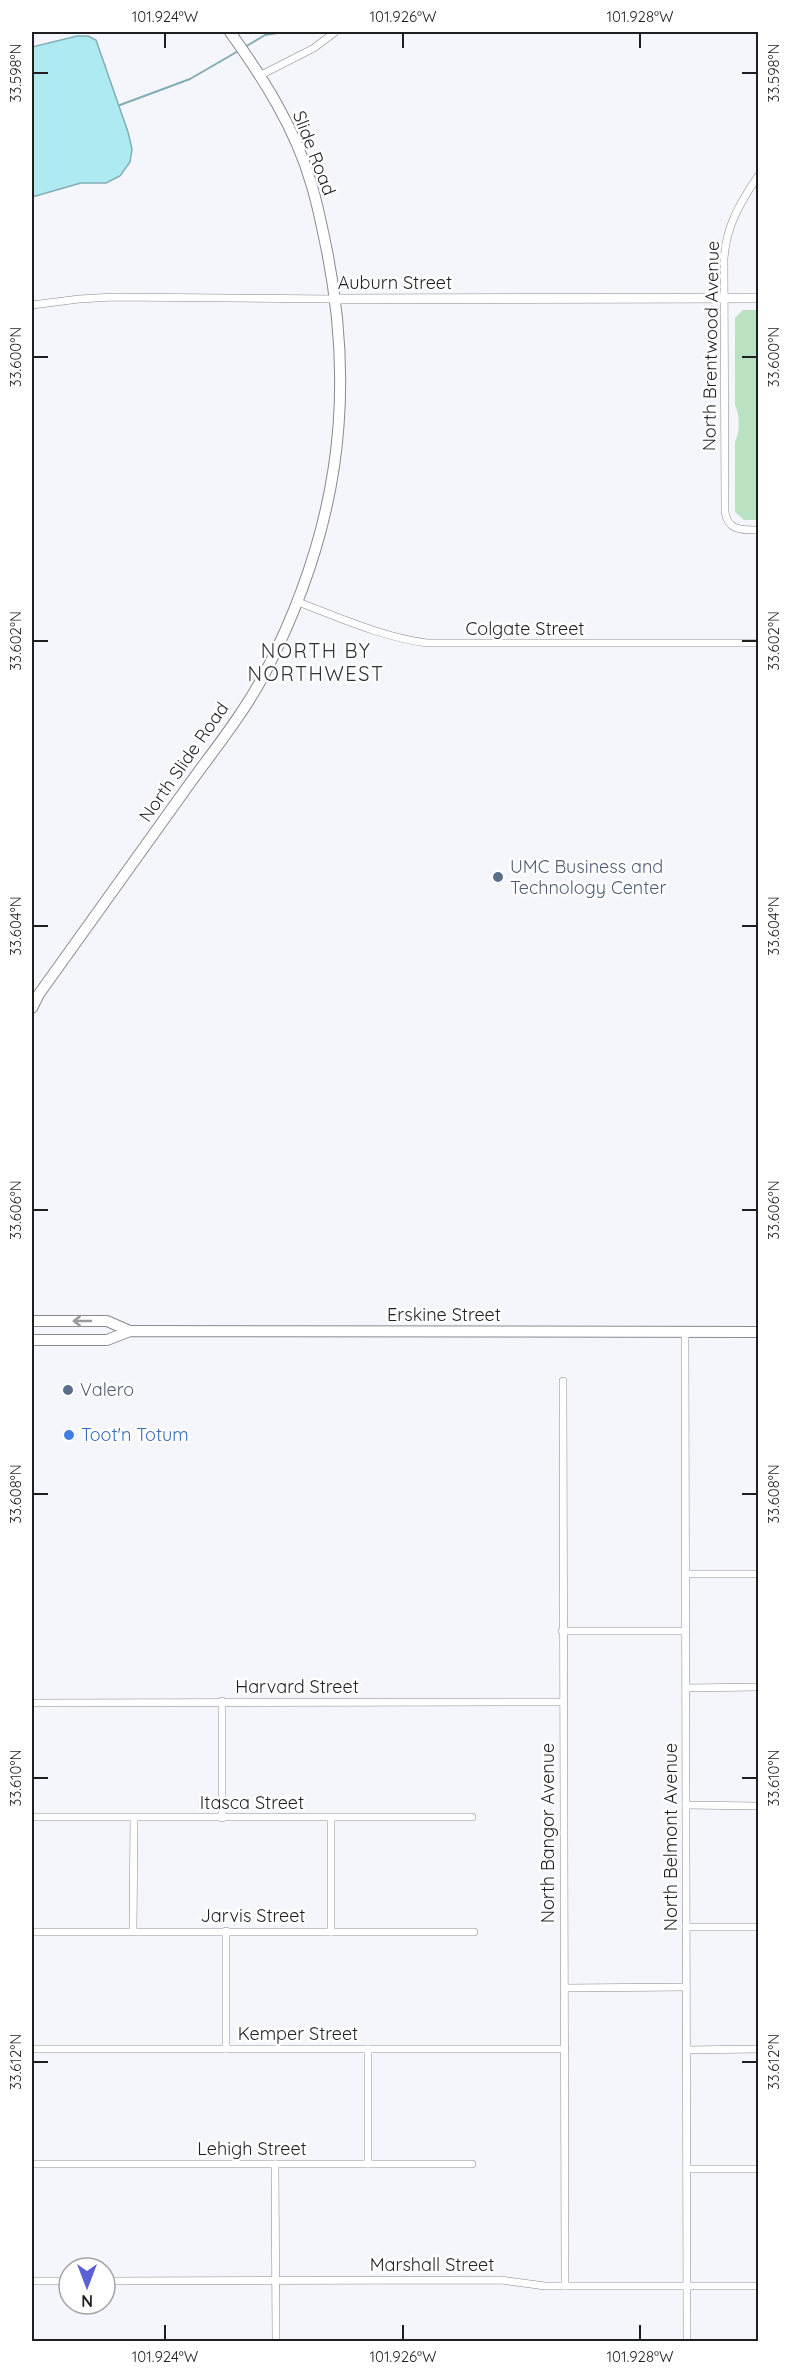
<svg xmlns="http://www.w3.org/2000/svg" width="790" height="2373" font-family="Quicksand,sans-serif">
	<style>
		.green { fill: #bae1c1 }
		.water { fill: #aeeaf2; stroke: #83adb4; stroke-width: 1.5 }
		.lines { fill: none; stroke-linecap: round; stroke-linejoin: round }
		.stream { stroke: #83adb4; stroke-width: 2 }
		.minor-casing { stroke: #898a90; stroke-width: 8 }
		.tertiary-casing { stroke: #898a90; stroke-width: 10 }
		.secondary-casing { stroke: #898a90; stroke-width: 12 }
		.minor { stroke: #fff; stroke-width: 7 }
		.tertiary { stroke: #fff; stroke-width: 9 }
		.secondary { stroke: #fff; stroke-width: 10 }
		.oneway { stroke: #9a9a9c }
		.ticks { fill: none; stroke: #1f1f22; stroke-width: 2 }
		.service-dot { fill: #5c6f8a; stroke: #fff; stroke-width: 2 }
		.shop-dot { fill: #3f7fe0; stroke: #fff; stroke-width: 2 }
		.labels { text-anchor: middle; stroke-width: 5; stroke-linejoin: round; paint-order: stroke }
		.street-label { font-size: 18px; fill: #1f1f22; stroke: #fff }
		.service-label { font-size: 18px; fill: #4e5e75; stroke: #fff; text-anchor: start }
		.shop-label { font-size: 18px; fill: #366cbe; stroke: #fff; text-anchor: start }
		.neighbourhood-label { font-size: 20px; letter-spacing: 1.5px; fill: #323337; stroke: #fff }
		.neatline { fill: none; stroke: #1f1f22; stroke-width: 2 }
		.ticks-label { font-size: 15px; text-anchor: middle; fill: #1f1f22 }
	</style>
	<rect width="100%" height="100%" fill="#f4f6fc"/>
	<!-- green -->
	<path class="green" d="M743,310H758V520H744L735,512V442C740,432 740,415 735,405V318Z"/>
	<!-- water -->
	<polygon class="water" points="77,36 88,36 96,40 128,132 132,149 130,162 120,176 106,183 81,183 32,197 32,47"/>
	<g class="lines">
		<!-- stream -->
		<g class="stream">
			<polyline points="245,47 265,35 283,32"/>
			<polyline points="120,105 190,79 240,50"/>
		</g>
		<defs>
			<g id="minor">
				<polyline points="261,75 314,48 335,32"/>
				<path d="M758,176C740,203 726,226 724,259L725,512C728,531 742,530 758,530"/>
				<polyline points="32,305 79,299 113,297 336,299"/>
				<path d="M298,602C340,618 382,637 427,643H758"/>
				<polyline points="685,1332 687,2342"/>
				<polyline points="563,1381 565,2286"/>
				<polyline points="686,1574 758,1574"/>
				<polyline points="562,1631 686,1631"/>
				<polyline points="686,1688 758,1687"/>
				<polyline points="32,1703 563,1702"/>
				<polyline points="686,1805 758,1806"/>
				<polyline points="32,1817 472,1817"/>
				<polyline points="222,1818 222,1701"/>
				<polyline points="331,1818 331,1932"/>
				<polyline points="686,1927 758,1927"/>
				<polyline points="133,1931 134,1818"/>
				<polyline points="226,1931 226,2049"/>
				<polyline points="32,1932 474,1932"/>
				<polyline points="565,1988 686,1987"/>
				<polyline points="32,2049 565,2049"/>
				<polyline points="686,2050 758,2049"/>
				<polyline points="32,2164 472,2164"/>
				<polyline points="275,2164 276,2339"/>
				<polyline points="368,2164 368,2049"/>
				<polyline points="687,2169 758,2169"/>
				<polyline points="32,2281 69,2281"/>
				<polyline points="105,2281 501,2280 545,2286 758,2286"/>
			</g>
			<polyline id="tertiary" points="336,299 758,298"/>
			<g id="secondary">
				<path d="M32,1008L39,994C87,927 135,860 183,793C210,755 243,715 265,673C336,535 357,403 327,251C322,228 318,205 311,183C295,128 263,78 230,32"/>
				<polyline points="32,1321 107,1321 130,1331"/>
				<polyline points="32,1340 107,1340 130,1331 758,1332"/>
			</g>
		</defs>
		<!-- minor casing -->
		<use href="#minor" class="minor-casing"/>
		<!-- tertiary casing -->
		<use href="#tertiary" class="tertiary-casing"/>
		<!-- secondary casing -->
		<use href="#secondary" class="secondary-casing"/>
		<!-- minor -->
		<use href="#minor" class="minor"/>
		<!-- tertiary -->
		<use href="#tertiary" class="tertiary"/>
		<!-- secondary -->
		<use href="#secondary" class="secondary"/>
	</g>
	<!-- one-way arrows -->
	<defs><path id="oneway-shaft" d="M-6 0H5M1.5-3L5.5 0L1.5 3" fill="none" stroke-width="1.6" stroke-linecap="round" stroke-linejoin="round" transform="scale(1.5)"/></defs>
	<use class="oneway" href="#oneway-shaft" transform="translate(82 1321) rotate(-180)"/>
	<!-- ticks -->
	<path class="ticks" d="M165,33V48M403,33V48M640,33V48M33,73H48M742,73H757M33,357H48M742,357H757M33,641H48M742,641H757M33,926H48M742,926H757M33,1210H48M742,1210H757M33,1494H48M742,1494H757M33,1778H48M742,1778H757M33,2062H48M742,2062H757M165,2325V2340M403,2325V2340M640,2325V2340"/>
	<!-- markers -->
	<g class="service-dot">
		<circle cx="498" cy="877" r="6"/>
		<circle cx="68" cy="1390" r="6"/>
	</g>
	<circle class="shop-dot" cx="69" cy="1435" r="6"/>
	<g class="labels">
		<!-- street labels -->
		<g class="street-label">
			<text transform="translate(314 153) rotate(69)" y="6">Slide Road</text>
			<text x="395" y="289">Auburn Street</text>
			<text transform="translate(711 346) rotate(-89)" y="6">North Brentwood Avenue</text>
			<text x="525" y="635">Colgate Street</text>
			<text transform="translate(184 762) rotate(-55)" y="6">North Slide Road</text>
			<text x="444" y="1321">Erskine Street</text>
			<text x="297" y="1693">Harvard Street</text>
			<text x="252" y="1809">Itasca Street</text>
			<text transform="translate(548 1833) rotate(-90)" y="6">North Bangor Avenue</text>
			<text transform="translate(671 1837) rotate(-90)" y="6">North Belmont Avenue</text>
			<text x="253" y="1922">Jarvis Street</text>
			<text x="298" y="2040">Kemper Street</text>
			<text x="252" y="2155">Lehigh Street</text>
			<text x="432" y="2271">Marshall Street</text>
		</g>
		<!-- service labels -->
		<g class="service-label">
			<text x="510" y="873">UMC Business and<tspan x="510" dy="21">Technology Center</tspan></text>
			<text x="80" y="1396">Valero</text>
		</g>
		<!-- shop labels -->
		<g class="shop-label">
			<text x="81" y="1441">Toot'n Totum</text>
		</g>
		<!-- neighbourhood labels -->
		<g class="neighbourhood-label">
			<text x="316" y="658">NORTH BY<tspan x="316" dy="23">NORTHWEST</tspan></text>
		</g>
	</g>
	<!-- border -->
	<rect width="790" height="2373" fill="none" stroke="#ffffff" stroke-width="66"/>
	<!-- north arrow -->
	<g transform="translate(87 2286) rotate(180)"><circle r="28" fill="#ffffff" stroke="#a5a5a7" stroke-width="1.5"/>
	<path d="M0-4.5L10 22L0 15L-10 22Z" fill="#5b60d7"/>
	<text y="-9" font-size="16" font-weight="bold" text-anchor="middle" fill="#1f1f22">N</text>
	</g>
	<rect x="33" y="33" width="724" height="2307" class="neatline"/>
	<g class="ticks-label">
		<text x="165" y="22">101.924°W</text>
		<text x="403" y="22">101.926°W</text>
		<text x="640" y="22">101.928°W</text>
		<text transform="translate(774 73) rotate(-90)" y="5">33.598°N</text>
		<text transform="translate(16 73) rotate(-90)" y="5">33.598°N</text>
		<text transform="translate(774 357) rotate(-90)" y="5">33.600°N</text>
		<text transform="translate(16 357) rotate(-90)" y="5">33.600°N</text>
		<text transform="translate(774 641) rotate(-90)" y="5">33.602°N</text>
		<text transform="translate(16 641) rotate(-90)" y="5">33.602°N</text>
		<text transform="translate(16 926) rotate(-90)" y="5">33.604°N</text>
		<text transform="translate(774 926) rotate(-90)" y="5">33.604°N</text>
		<text transform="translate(16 1210) rotate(-90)" y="5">33.606°N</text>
		<text transform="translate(774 1210) rotate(-90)" y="5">33.606°N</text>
		<text transform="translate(16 1494) rotate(-90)" y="5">33.608°N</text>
		<text transform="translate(774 1494) rotate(-90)" y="5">33.608°N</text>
		<text transform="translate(16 1778) rotate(-90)" y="5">33.610°N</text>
		<text transform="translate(774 1778) rotate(-90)" y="5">33.610°N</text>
		<text transform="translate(774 2062) rotate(-90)" y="5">33.612°N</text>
		<text transform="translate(16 2062) rotate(-90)" y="5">33.612°N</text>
		<text x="165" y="2362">101.924°W</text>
		<text x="403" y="2362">101.926°W</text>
		<text x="640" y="2362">101.928°W</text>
	</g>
</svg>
